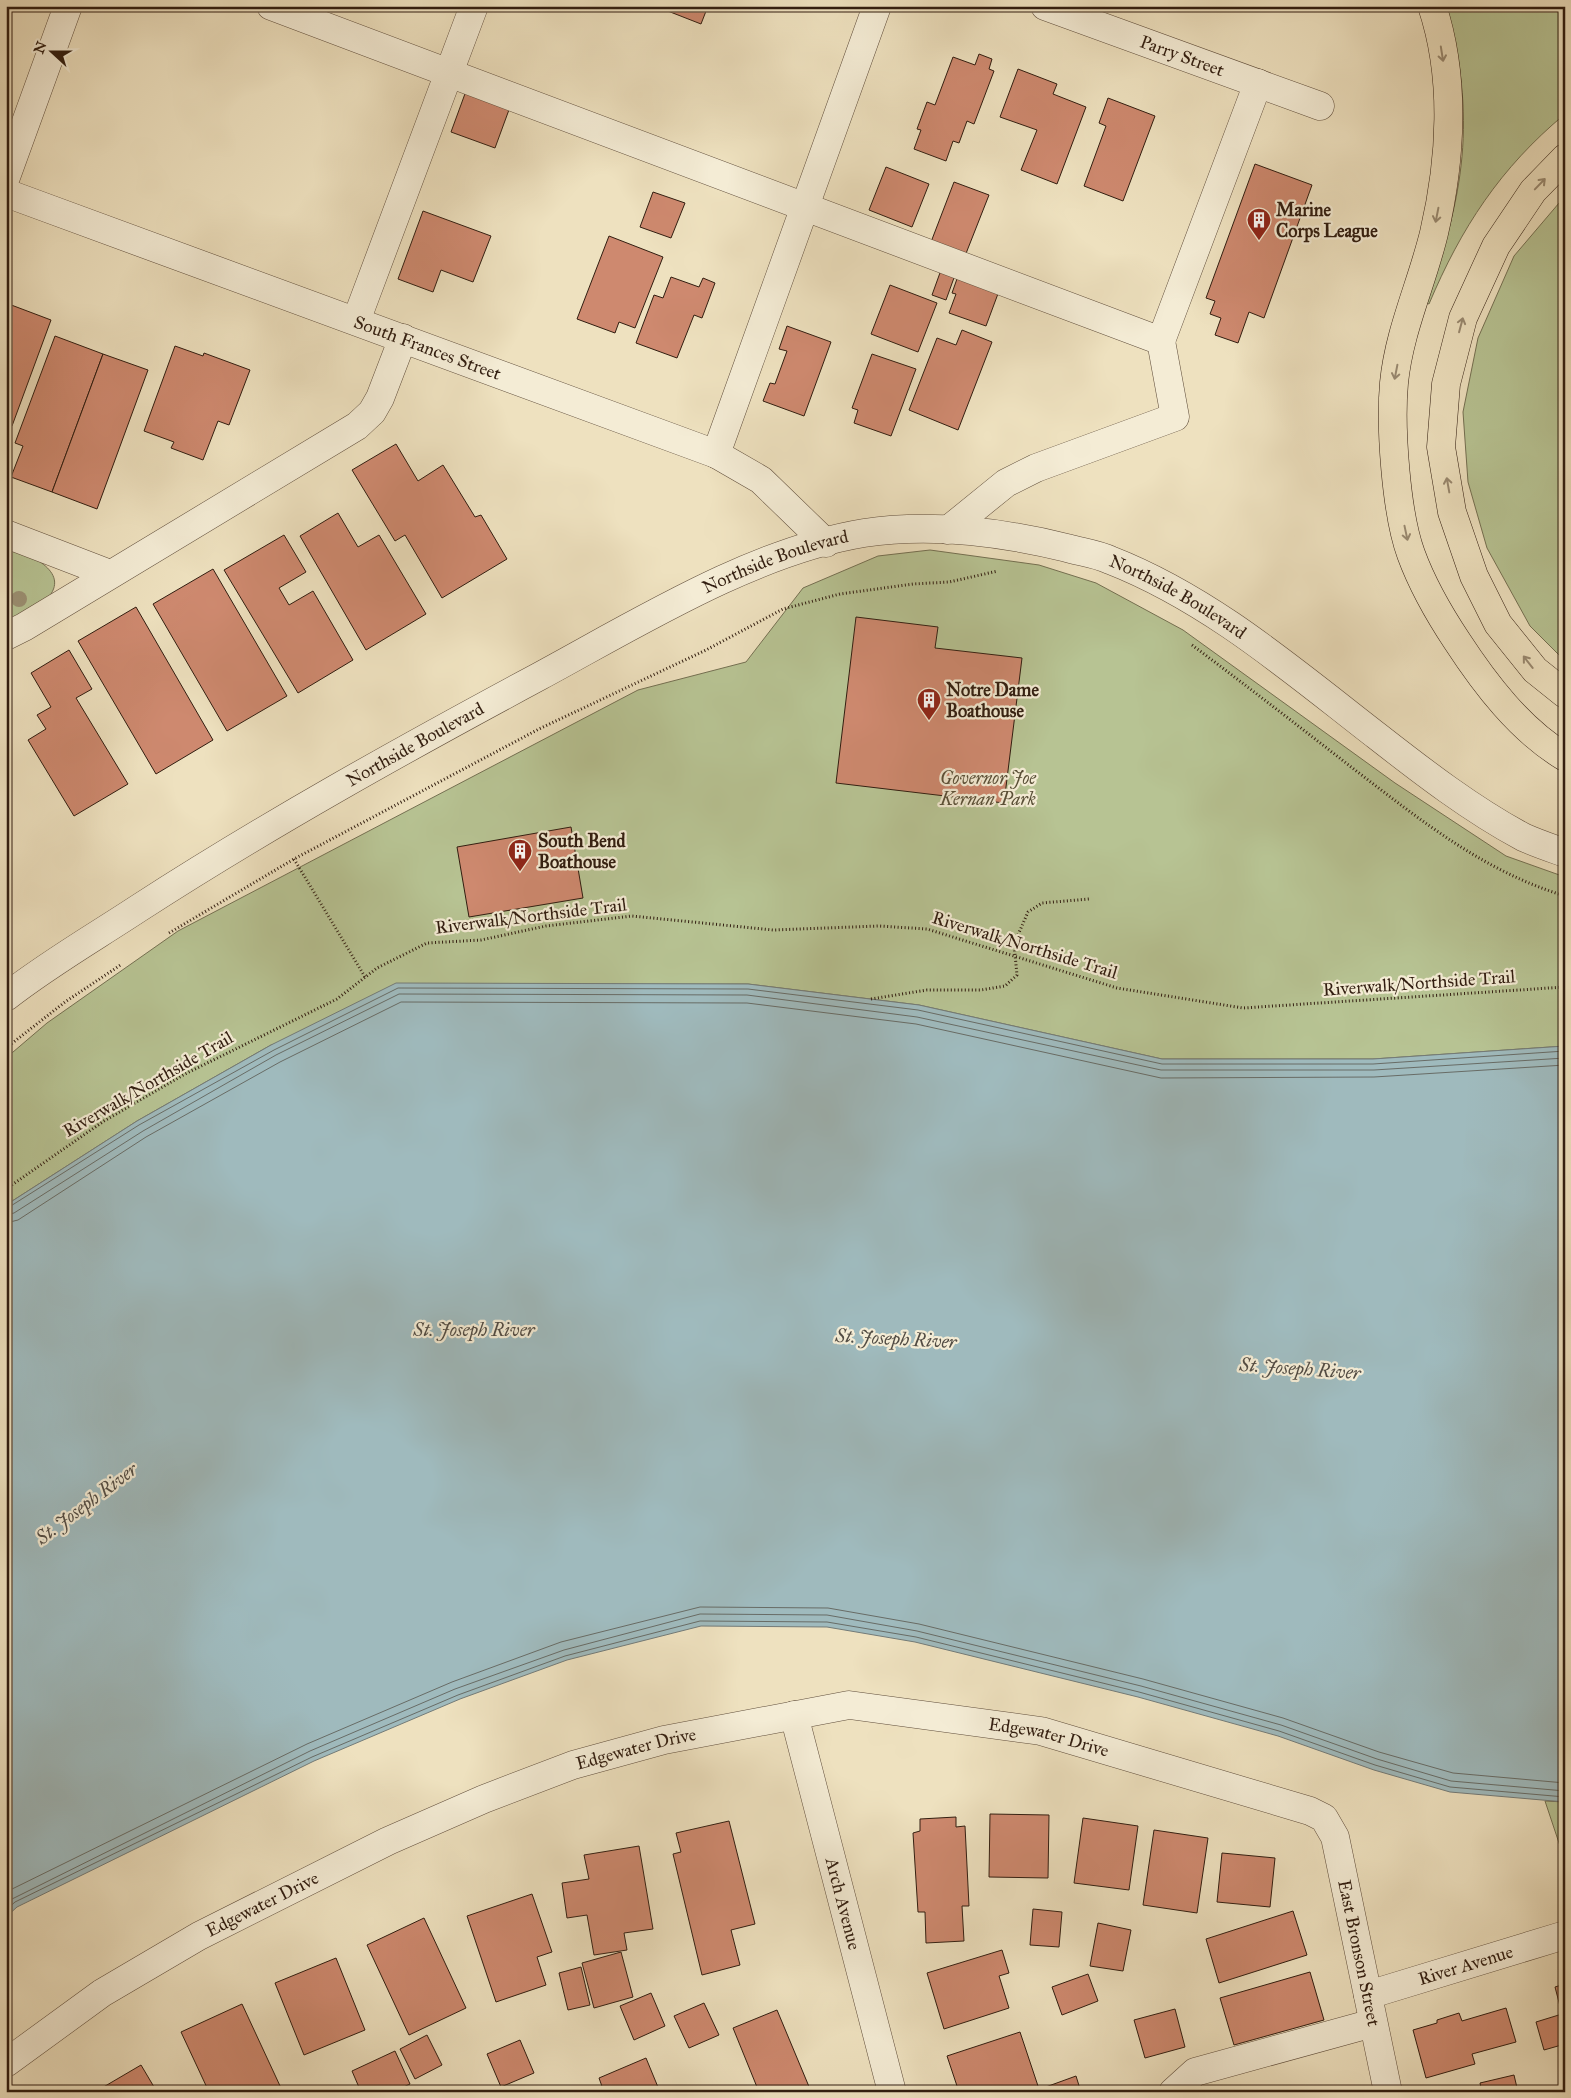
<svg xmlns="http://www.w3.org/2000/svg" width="1571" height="2098" font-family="'IM FELL Great Primer',serif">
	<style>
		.green { fill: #b7c393; stroke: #747052 }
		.water { fill: #9fbabd; stroke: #737b78 }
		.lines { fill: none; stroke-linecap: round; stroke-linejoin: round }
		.shore { stroke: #686c66; stroke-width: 1 }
		.building { fill: #ce896f; stroke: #311d10 }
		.minor-casing { stroke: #604e3c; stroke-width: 29 }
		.major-casing { stroke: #311d10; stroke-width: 29 }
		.path { stroke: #311d10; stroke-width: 3; stroke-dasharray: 1 2.5; stroke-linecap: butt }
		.minor { stroke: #f4ecd5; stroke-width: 28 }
		.major { stroke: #eee1bf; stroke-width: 28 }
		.tree { fill: #9c9174 }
		.oneway { stroke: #998970 }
		.labels { text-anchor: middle; stroke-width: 4.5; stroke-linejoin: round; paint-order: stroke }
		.street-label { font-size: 18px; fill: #311d10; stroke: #f4ecd5 }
		.poi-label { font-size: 18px; font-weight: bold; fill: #311d10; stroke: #f4ecd5; text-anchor: start }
		.park-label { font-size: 18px; font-style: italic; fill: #594f37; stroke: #f4ecd5 }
		.water-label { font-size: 19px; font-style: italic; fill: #524c44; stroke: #f4ecd5 }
	</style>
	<rect width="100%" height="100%" fill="#eee1bf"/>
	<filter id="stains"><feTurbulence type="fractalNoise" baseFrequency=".004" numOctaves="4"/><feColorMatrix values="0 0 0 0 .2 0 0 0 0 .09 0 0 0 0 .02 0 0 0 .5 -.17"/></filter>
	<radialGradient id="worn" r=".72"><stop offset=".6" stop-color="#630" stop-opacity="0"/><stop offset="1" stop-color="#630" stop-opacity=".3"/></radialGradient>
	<!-- green -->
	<g class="green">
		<path d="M1446,6H1565V114C1500,168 1461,228 1429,304L1424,302C1465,200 1477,114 1446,6Z"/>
		<polygon points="1565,196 1565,661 1530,626 1487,548 1468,482 1463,412 1478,338 1514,256"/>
		<path d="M6,546C26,553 73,571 47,599C38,609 18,615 6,622Z"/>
		<polygon points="930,550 1039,565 1096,583 1183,630 1395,783 1506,856 1565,877 1565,1046 1373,1059 1162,1059 919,1005 748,984 494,984 271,1045 137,1121 6,1205 6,1058 47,1023 178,931 638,690 746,662 803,588 878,556"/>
		<polygon points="1545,1801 1565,1802 1565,1861"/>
	</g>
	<!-- water -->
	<polygon class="water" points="396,983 748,984 919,1005 1162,1059 1373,1059 1565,1046 1565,1802 1450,1792 1374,1770 1278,1736 1138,1697 915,1642 827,1627 701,1626 567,1660 460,1699 314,1761 17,1907 6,1917 6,1205 137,1121 271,1045"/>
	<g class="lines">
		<!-- shore -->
		<g class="shore">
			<polyline points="6,1209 139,1125 274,1050 398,988 748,989 918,1010 1162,1064 1373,1064 1565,1051"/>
			<polyline points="6,1215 14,1213 143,1131 276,1055 399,994 747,995 917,1017 1161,1070 1374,1070 1565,1058"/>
			<polyline points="6,1223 18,1220 146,1137 280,1062 401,1002 747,1003 916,1024 1161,1078 1374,1077 1565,1065"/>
			<polyline points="6,1892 307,1744 452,1682 561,1642 700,1607 828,1608 919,1624 1143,1679 1283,1718 1379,1752 1453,1773 1565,1783"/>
			<polyline points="6,1902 310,1751 455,1689 564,1650 700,1614 827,1615 917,1631 1141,1686 1281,1725 1377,1759 1451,1781 1565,1791"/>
			<polyline points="6,1910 15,1902 312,1757 458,1695 565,1656 700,1621 827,1622 916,1637 1139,1692 1279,1731 1375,1765 1450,1787 1565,1797"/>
		</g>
	</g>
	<!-- building -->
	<g class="building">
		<polygon points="655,6 708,6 701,24"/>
		<polygon points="979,54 992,59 989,69 994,71 974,124 967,121 959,143 953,141 946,161 914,149 921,130 917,129 927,102 935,105 953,57 975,65"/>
		<polygon points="1018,69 1057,84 1053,94 1086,107 1057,184 1021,170 1037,130 1000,117"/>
		<polygon points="466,91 510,107 495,148 451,132"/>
		<polygon points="1108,98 1155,116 1123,201 1084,186 1106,126 1099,123"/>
		<polygon points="1255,164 1312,185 1264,318 1249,312 1238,343 1215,335 1221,318 1210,314 1215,301 1206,298"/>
		<polygon points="886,167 929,184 912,227 869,210"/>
		<polygon points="954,182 989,195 965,256 931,242"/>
		<polygon points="653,192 685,203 671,238 640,227"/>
		<polygon points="423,211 491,236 473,282 441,270 433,292 398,279"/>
		<polygon points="609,236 663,257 635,328 619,322 615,333 577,319"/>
		<polygon points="941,270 955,275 946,300 932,295"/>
		<polygon points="958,276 999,291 986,326 949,313 956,294 952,293"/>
		<polygon points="671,277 699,287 703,278 715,283 702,318 694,315 677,358 636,343 654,295 663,298"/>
		<polygon points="890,285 937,303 918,352 871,334"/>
		<polygon points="6,303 51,320 12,426 6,424"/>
		<polygon points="787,326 831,342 804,416 763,401 770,383 775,384 787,351 779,349"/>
		<polygon points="962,330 992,342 958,430 909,410 937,338 956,345"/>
		<polygon points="55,336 103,354 52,492 11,477 23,446 15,443"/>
		<polygon points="175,346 203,356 204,353 250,370 229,425 218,421 203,460 171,448 174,442 144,431"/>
		<polygon points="103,354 148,370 97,509 52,492"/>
		<polygon points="872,354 916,369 891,436 854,423 858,410 852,408"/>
		<polygon points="396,444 418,481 443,465 475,517 481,515 507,559 442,598 405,535 395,541 352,470"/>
		<polygon points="338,513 358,547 379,535 426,614 366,650 300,536"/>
		<polygon points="284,535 306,572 279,588 289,605 313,591 353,660 298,693 224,570"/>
		<polygon points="213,569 287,696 227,731 153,604"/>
		<polygon points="136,607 213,740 156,774 78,641"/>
		<polygon points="856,617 938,627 935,648 1022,658 1004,803 836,783"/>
		<polygon points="69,650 92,689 76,698 128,784 74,816 28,740 46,729 37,715 51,707 31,673"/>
		<polygon points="571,827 583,898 469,917 457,847"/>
		<polygon points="990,1814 1049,1815 1048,1878 989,1877"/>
		<polygon points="956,1817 956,1827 965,1826 969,1906 962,1906 964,1941 926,1943 925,1912 918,1912 913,1833 920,1831 920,1819"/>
		<polygon points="1083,1818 1138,1826 1129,1890 1074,1883"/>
		<polygon points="729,1821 755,1924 731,1930 740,1965 702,1975 673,1854 681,1852 676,1833"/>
		<polygon points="1154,1830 1208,1838 1197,1913 1143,1905"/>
		<polygon points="639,1846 653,1929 624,1933 627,1950 594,1955 587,1915 567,1918 562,1883 589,1879 584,1855"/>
		<polygon points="1222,1853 1275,1858 1270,1907 1217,1902"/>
		<polygon points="532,1894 552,1952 537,1957 546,1985 496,2002 467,1916"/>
		<polygon points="1033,1909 1062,1912 1059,1947 1030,1945"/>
		<polygon points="1293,1911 1307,1955 1219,1983 1206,1939"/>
		<polygon points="424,1918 466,2008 409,2035 367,1945"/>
		<polygon points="1098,1923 1131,1930 1123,1971 1090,1966"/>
		<polygon points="1002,1950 1009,1973 999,1976 1009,2008 944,2029 927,1973"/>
		<polygon points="621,1952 633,1997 594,2008 582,1963"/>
		<polygon points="336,1958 365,2030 304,2055 275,1983"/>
		<polygon points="581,1967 590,2005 568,2010 559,1973"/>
		<polygon points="1310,1972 1324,2020 1234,2045 1220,1998"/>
		<polygon points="1088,1974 1098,2001 1062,2015 1052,1987"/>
		<polygon points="1565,1984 1565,2044 1544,2050 1536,2022 1562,2014 1555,1987"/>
		<polygon points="651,1993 665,2026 634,2040 620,2006"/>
		<polygon points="704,2003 719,2035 689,2048 674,2016"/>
		<polygon points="242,2004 281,2088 274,2092 209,2092 181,2032"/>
		<polygon points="1506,2008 1516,2042 1472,2054 1475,2064 1426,2078 1413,2030 1437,2023 1437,2020 1459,2013 1462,2021"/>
		<polygon points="1175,2009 1185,2047 1145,2058 1134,2020"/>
		<polygon points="777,2010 810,2089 803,2092 759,2092 733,2028"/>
		<polygon points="1020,2032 1040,2092 959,2092 947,2056"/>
		<polygon points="427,2035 442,2065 415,2079 400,2049"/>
		<polygon points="520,2040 534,2073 501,2087 487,2054"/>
		<polygon points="395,2051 410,2084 393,2092 361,2092 352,2071"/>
		<polygon points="646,2058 660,2092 604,2092 599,2078"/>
		<polygon points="141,2065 157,2092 95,2092"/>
		<polygon points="1514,2075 1518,2092 1482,2092 1480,2083"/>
		<polygon points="1076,2076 1081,2092 1044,2092 1043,2088"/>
	</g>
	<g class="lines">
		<defs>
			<g id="minor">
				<polyline points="271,6 1161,341 1175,417 1036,468 1006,483 948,530"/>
				<path id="s1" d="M1045,6L1320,106"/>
				<polyline points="6,177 68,6"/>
				<path id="s2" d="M6,193L716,454L761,480L826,543"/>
				<polyline points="356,321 474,6"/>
				<polyline points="1161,341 1258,83"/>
				<polyline points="716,454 877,6"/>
				<polyline points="6,534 110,574"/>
				<polyline points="6,636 24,627 357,426 372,412 380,398 403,338"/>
				<path id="s3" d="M6,997C48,964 95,937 139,908C269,824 404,749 540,676C638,623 754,551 864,533C931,523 1002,532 1067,548C1081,552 1097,554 1110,560C1210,599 1293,671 1377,736C1423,772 1471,809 1523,837C1536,843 1551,848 1565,853"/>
				<path id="s4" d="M794,1715L892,2092"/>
				<path id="s5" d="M1368,1995L1565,1935"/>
				<path id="s6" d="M6,2063L102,1993L199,1936L388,1841L484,1799L573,1765L664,1740L849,1705L1041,1731L1310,1811L1324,1818L1335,1837L1388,2092"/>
				<polyline points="1173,2092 1195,2072 1373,2023"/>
			</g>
			<g id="major">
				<path d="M1432,6C1456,78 1451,160 1434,233C1422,283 1399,331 1394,383C1390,427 1396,513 1411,554C1422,584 1439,614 1457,641C1485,684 1520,730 1565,757"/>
				<polyline points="1565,158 1533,191 1496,246 1463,318 1446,384 1441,447 1452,512 1474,576 1498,624 1535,670 1565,694"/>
			</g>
		</defs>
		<!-- minor casing -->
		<use href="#minor" class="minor-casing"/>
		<!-- major casing -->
		<use href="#major" class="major-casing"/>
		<!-- path -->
		<g class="path">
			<path d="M1192,645C1247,686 1301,728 1355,770C1422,821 1483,871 1565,896"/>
			<polyline points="294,859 365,977"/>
			<polyline points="169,933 294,859 539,729 706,650 783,609 840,594 913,584 949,582 998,571"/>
			<polyline points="871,999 927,990 981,990 1005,986 1017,975 1014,944 1028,912 1042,903 1089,899"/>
			<polyline points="6,1048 65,1002 122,964"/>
			<polyline points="6,1189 104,1121 185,1074 337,999 377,968 427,943 481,940 546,926 632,916 773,930 879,926 927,929 1117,988 1243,1008 1565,987"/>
		</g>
		<!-- minor -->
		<use href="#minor" class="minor"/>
		<!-- major -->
		<use href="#major" class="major"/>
	</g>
	<!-- trees -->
	<circle class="tree" cx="19" cy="599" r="8"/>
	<!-- one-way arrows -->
	<defs><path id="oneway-shaft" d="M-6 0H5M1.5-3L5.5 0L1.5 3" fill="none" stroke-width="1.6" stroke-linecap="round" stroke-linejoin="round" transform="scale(1.25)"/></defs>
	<g class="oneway">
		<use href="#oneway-shaft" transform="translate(1442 54) rotate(81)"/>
		<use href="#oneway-shaft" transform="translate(1540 184) rotate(-46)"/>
		<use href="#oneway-shaft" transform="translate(1437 215) rotate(101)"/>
		<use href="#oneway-shaft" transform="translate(1461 325) rotate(-75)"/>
		<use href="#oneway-shaft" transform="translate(1396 372) rotate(101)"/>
		<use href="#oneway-shaft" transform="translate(1448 485) rotate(-100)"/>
		<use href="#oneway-shaft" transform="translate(1406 533) rotate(78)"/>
		<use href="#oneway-shaft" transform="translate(1528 662) rotate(-128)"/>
	</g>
	<!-- icons -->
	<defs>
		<symbol id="building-pin" viewBox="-11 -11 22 30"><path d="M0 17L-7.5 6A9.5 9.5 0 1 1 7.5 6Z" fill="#8f2418" stroke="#f4ecd5"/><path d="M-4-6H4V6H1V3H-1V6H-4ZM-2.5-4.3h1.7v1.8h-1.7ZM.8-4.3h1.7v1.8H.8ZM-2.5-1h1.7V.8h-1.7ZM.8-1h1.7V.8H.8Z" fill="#fff"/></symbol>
	</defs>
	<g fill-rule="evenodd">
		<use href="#building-pin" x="1245" y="206" width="28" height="38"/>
		<use href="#building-pin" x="915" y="686" width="28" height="38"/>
		<use href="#building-pin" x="506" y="837" width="28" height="38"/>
	</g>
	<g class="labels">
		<!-- street labels -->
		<g class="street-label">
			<text dy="6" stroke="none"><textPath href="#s1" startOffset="146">Parry Street</textPath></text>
			<text dy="6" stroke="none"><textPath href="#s2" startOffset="449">South Frances Street</textPath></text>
			<text dy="6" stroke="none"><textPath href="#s3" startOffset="886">Northside Boulevard</textPath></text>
			<text dy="6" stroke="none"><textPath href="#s3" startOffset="1306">Northside Boulevard</textPath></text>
			<text dy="6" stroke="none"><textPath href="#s3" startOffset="481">Northside Boulevard</textPath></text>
			<text transform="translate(531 916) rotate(-7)" y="6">Riverwalk/Northside Trail</text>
			<text transform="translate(1025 945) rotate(17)" y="6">Riverwalk/Northside Trail</text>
			<text transform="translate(1419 983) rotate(-4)" y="6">Riverwalk/Northside Trail</text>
			<text transform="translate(148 1084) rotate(-30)" y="6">Riverwalk/Northside Trail</text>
			<text dy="6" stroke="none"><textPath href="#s6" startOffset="1128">Edgewater Drive</textPath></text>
			<text dy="6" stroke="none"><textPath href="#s6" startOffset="708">Edgewater Drive</textPath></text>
			<text dy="6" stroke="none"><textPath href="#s6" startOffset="302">Edgewater Drive</textPath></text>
			<text dy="6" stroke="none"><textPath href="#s4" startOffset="195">Arch Avenue</textPath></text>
			<text dy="6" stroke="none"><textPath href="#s6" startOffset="1556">East Bronson Street</textPath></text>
			<text dy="6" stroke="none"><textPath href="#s5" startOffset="102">River Avenue</textPath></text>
		</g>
		<!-- poi labels -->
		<g class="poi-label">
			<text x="1276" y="216">Marine<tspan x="1276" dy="21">Corps League</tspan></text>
			<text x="946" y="696">Notre Dame<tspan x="946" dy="21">Boathouse</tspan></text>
			<text x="538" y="847">South Bend<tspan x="538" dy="21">Boathouse</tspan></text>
		</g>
		<!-- park labels -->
		<g class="park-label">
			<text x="988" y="784">Governor Joe<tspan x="988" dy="21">Kernan Park</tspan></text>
		</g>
		<!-- water labels -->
		<g class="water-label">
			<text x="474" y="1336">St. Joseph River</text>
			<text transform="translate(896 1338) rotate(3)" y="7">St. Joseph River</text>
			<text transform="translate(1300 1368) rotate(4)" y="7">St. Joseph River</text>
			<text transform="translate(86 1503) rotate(-37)" y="7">St. Joseph River</text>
		</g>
	</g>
	<!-- margin -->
	<rect width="1571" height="2098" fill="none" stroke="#eee1bf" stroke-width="25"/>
	<rect x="8" y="8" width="1556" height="2083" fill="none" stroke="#311d10" stroke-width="2.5"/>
	<rect x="12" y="12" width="1546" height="2073" fill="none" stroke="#311d10"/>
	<!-- north arrow -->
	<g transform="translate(52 52) rotate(291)" stroke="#f4ecd5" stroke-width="4" paint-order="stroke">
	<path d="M0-4L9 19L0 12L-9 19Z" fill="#311d10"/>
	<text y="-8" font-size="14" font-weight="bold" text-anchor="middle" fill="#311d10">N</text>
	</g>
	<rect width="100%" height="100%" filter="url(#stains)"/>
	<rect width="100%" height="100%" fill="url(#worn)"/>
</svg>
